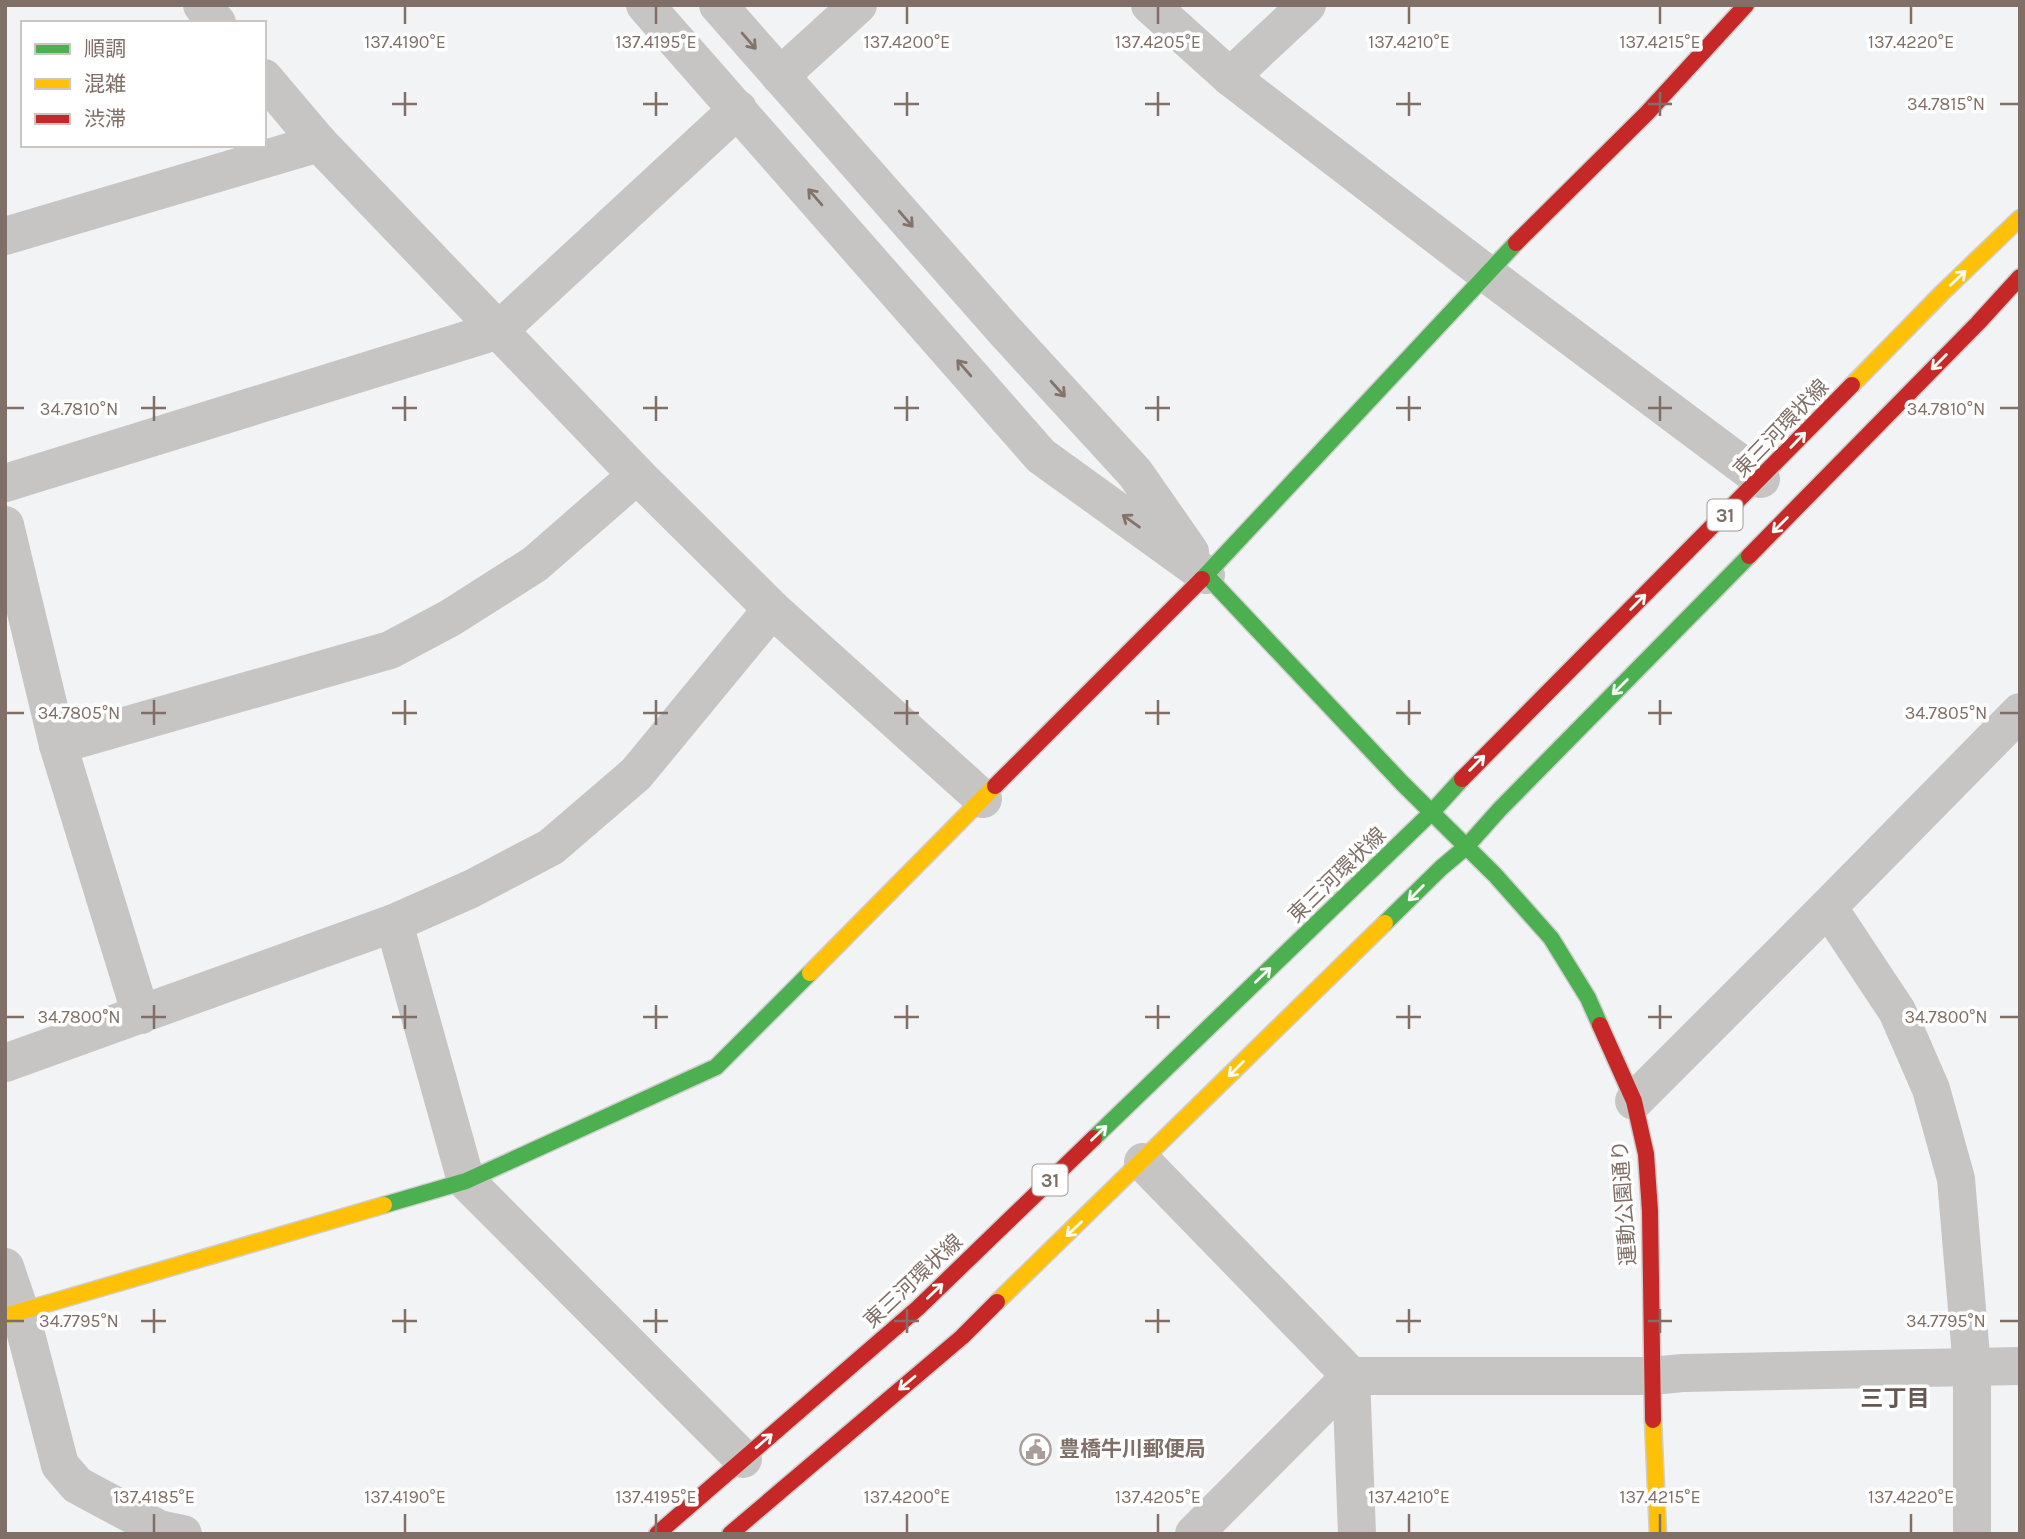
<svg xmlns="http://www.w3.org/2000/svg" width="2025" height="1539" font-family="Karla,'Noto Sans JP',sans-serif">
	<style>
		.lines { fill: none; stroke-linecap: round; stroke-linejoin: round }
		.fast-casing { stroke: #cfcece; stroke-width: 19 }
		.slow-casing { stroke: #cfcece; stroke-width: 19 }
		.jam-casing { stroke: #cfcece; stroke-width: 19 }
		.street { stroke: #c6c5c4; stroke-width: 38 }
		.fast { stroke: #4caf50; stroke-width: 16 }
		.slow { stroke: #ffc107; stroke-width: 16 }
		.jam { stroke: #c62828; stroke-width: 16 }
		.oneway { stroke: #84736b }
		.oneway2 { stroke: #f6fbf6 }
		.ticks { fill: none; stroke: #806f66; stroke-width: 2.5 }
		.labels { text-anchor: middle; stroke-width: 7; stroke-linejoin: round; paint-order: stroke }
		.shield { fill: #fff; stroke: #a69a94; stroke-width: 2 }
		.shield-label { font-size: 19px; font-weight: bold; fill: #806f66 }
		.street-label { font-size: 21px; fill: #806f66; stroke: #fff }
		.poi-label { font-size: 21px; font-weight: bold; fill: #806f66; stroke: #fff; text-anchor: start }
		.neighbourhood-label { font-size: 23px; font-weight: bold; fill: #665953; stroke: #fff }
		.ticks-label { font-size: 18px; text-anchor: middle; fill: #806f66; stroke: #fff; stroke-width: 7; stroke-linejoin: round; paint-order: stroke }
	</style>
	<rect width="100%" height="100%" fill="#f2f3f4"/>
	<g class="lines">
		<defs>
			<g id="fast">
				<polyline points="1206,575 1403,784 1495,875 1551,938 1588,998 1600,1025"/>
				<polyline points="1202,579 1516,243"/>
				<polyline points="1385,923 1441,868 1466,847 1500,809 1749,556"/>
				<polyline points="1094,1138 1431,813 1462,779"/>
				<polyline points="384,1205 466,1181 716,1067 810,973"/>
			</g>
			<g id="slow">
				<polyline points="1852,385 1942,293 2020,218"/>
				<polyline points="810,973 995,786"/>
				<polyline points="997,1302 1385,923"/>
				<polyline points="5,1316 384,1205"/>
				<polyline points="1653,1420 1658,1534"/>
			</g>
			<g id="jam">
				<polyline points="1516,243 1647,113 1746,5"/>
				<polyline points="1749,556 1978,323 2020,277"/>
				<polyline points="1462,779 1852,385"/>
				<polyline points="995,786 1202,579"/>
				<polyline points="1600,1025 1634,1101 1646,1154 1650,1211 1653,1420"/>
				<polyline points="657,1534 918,1308 1094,1138"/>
				<polyline points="730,1534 962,1337 997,1302"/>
			</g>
		</defs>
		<!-- fast casing -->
		<use href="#fast" class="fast-casing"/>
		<!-- slow casing -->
		<use href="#slow" class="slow-casing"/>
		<!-- jam casing -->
		<use href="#jam" class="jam-casing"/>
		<!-- street -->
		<g class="street">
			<polyline points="202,5 217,23"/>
			<polyline points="645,5 1041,456 1206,575"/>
			<polyline points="718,5 1004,330 1135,473 1190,552"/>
			<polyline points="1150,5 1230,77 1487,274 1761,479"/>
			<polyline points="780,76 858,5"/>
			<polyline points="1230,77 1307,5"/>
			<polyline points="5,236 319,143"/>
			<polyline points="5,483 499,330 738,109"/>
			<polyline points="5,525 58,745 141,1015"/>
			<polyline points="772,609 983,799"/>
			<polyline points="58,745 390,650 450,618 535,564 637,475"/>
			<polyline points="1828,907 1897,1011 1931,1089 1956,1179 1972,1368 1972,1534"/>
			<polyline points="394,923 466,1181 743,1459"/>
			<polyline points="5,1063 394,923 471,889 551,847 636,774 772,609 637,475 319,143 264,78"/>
			<polyline points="1634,1101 1828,907 2020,712"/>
			<polyline points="1143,1162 1351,1376 1357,1534"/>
			<polyline points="5,1267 20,1311 60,1465 77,1485 159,1529 183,1534"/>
			<polyline points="1194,1534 1351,1376 1651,1376 1683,1373 2020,1366"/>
		</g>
		<!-- fast -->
		<use href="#fast" class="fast"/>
		<!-- slow -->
		<use href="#slow" class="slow"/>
		<!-- jam -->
		<use href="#jam" class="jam"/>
	</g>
	<!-- one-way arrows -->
	<defs><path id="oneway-shaft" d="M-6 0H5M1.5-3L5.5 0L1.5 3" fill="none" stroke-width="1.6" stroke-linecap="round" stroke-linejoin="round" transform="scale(1.75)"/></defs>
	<g class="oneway">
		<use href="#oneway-shaft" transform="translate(749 41) rotate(49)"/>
		<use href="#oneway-shaft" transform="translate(815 197) rotate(-131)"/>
		<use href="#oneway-shaft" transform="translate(906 219) rotate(49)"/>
		<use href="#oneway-shaft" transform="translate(964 368) rotate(-131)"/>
		<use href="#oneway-shaft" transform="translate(1058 389) rotate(48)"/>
		<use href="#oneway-shaft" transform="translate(1131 521) rotate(-144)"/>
	</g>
	<g class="oneway2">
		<use href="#oneway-shaft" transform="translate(1958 278) rotate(-43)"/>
		<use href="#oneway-shaft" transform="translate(1939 362) rotate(135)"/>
		<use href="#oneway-shaft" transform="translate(1798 440) rotate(-46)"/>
		<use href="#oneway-shaft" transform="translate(1780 525) rotate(135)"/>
		<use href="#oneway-shaft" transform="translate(1638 602) rotate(-45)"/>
		<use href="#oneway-shaft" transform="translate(1620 687) rotate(135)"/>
		<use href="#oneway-shaft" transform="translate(1477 763) rotate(-45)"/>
		<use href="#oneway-shaft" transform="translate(1416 893) rotate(135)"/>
		<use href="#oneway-shaft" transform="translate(1263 975) rotate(-44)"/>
		<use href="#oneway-shaft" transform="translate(1236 1069) rotate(135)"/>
		<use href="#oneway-shaft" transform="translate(1099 1133) rotate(-44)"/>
		<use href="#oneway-shaft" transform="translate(1074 1229) rotate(136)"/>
		<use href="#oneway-shaft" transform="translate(935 1291) rotate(-44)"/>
		<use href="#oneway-shaft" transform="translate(907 1383) rotate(140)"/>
		<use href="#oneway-shaft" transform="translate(764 1441) rotate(-41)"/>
	</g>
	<!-- ticks -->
	<path class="ticks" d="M405,7V24M656,7V24M907,7V24M1158,7V24M1409,7V24M1660,7V24M1911,7V24M405,92V116M656,92V116M907,92V116M1158,92V116M1409,92V116M1660,92V116M392,104H417M643,104H668M894,104H919M1145,104H1170M1396,104H1421M1648,104H1672M2000,104H2018M154,396V421M405,396V421M656,396V421M907,396V421M1158,396V421M1409,396V421M1660,396V421M7,408H24M141,408H166M392,408H417M643,408H668M894,408H919M1145,408H1170M1396,408H1421M1648,408H1672M2000,408H2018M154,700V725M405,700V725M656,700V725M907,700V725M1158,700V725M1409,700V725M1660,700V725M7,713H24M141,713H166M392,713H417M643,713H668M894,713H919M1145,713H1170M1396,713H1421M1648,713H1672M2000,713H2018M154,1005V1029M405,1005V1029M656,1005V1029M907,1005V1029M1158,1005V1029M1409,1005V1029M1660,1005V1029M7,1017H24M141,1017H166M392,1017H417M643,1017H668M894,1017H919M1145,1017H1170M1396,1017H1421M1648,1017H1672M2000,1017H2018M154,1309V1333M405,1309V1333M656,1309V1333M907,1309V1333M1158,1309V1333M1409,1309V1333M1660,1309V1333M7,1321H24M141,1321H166M392,1321H417M643,1321H668M894,1321H919M1145,1321H1170M1396,1321H1421M1648,1321H1672M2000,1321H2018M154,1514V1532M405,1514V1532M656,1514V1532M907,1514V1532M1158,1514V1532M1409,1514V1532M1660,1514V1532M1911,1514V1532"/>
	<!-- icons -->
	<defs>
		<symbol id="civic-ring" viewBox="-11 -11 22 22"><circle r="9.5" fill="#fff" stroke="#a89d98" stroke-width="1.5"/><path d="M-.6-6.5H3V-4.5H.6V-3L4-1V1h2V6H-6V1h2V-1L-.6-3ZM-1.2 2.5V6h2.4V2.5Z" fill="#a89d98"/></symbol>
	</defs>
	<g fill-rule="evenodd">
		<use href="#civic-ring" x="1018" y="1432" width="35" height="35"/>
	</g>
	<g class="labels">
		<!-- shield labels -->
		<g class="shield">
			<rect x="1707.5" y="499.5" width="35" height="31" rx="5"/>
			<rect x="1032.5" y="1164.5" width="35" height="31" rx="5"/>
		</g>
		<g class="shield-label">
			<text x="1725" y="522">31</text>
			<text x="1050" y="1187">31</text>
		</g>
		<!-- street labels -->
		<g class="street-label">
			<text transform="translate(1781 428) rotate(-46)" y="7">東三河環状線</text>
			<text transform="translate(1337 875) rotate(-44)" y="7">東三河環状線</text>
			<text transform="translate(1624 1203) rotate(-94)" y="7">運動公園通り</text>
			<text transform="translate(913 1281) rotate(-43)" y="7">東三河環状線</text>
		</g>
		<!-- poi labels -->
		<g class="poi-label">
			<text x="1059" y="1456">豊橋牛川郵便局</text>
		</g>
		<!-- neighbourhood labels -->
		<g class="neighbourhood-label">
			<text x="1895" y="1406">三丁目</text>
		</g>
	</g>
	<g class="ticks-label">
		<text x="405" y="48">137.4190°E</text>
		<text x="656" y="48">137.4195°E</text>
		<text x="907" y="48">137.4200°E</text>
		<text x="1158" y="48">137.4205°E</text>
		<text x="1409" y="48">137.4210°E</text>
		<text x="1660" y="48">137.4215°E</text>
		<text x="1911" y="48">137.4220°E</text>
		<text x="1946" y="110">34.7815°N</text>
		<text x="79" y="415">34.7810°N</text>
		<text x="1946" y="415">34.7810°N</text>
		<text x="79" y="719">34.7805°N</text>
		<text x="1946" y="719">34.7805°N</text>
		<text x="79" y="1023">34.7800°N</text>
		<text x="1946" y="1023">34.7800°N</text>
		<text x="79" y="1327">34.7795°N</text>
		<text x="1946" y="1327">34.7795°N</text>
		<text x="154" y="1503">137.4185°E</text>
		<text x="405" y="1503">137.4190°E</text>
		<text x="656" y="1503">137.4195°E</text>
		<text x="907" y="1503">137.4200°E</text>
		<text x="1158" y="1503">137.4205°E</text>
		<text x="1409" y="1503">137.4210°E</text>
		<text x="1660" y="1503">137.4215°E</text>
		<text x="1911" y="1503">137.4220°E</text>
	</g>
	<!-- border -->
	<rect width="2025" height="1539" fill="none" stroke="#806f66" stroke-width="14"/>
	<!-- legend -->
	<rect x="21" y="21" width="245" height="126" fill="#ffffff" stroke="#ccc5c2" stroke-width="2"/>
	<rect x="35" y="44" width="35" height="10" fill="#4caf50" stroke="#ccc5c2" stroke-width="2"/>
	<text x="84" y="56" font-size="21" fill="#806f66">順調</text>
	<rect x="35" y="79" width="35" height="10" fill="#ffc107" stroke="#ccc5c2" stroke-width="2"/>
	<text x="84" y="91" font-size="21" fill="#806f66">混雑</text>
	<rect x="35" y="114" width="35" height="10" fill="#c62828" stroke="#ccc5c2" stroke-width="2"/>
	<text x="84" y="126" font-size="21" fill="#806f66">渋滞</text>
</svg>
